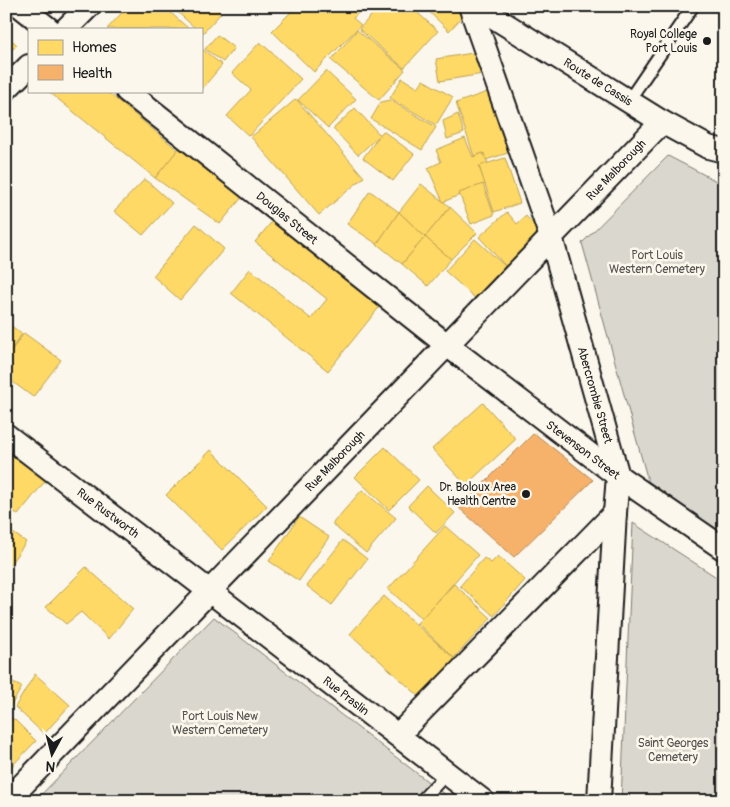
<svg xmlns="http://www.w3.org/2000/svg" width="730" height="807" font-family="Pangolin,sans-serif">
	<style>
		.green { fill: #dad7ce; stroke: #7b7a75 }
		.homes { fill: #ffd966; stroke: #bba050 }
		.health { fill: #f6b26b; stroke: #b58553 }
		.lines { fill: none; stroke-linecap: round; stroke-linejoin: round }
		.lane-casing { stroke: #1c1c1c; stroke-width: 15 }
		.street-casing { stroke: #1c1c1c; stroke-width: 26 }
		.lane { stroke: #fbf7ec; stroke-width: 11 }
		.street { stroke: #fbf7ec; stroke-width: 22 }
		.poi-dot { fill: #1c1c1c; stroke: #fbf7ec; stroke-width: 2 }
		.labels { text-anchor: middle; stroke-width: 5; stroke-linejoin: round; paint-order: stroke }
		.poi-label { font-size: 12px; fill: #1c1c1c; stroke: #fbf7ec; text-anchor: end }
		.street-label { font-size: 12px; fill: #1c1c1c; stroke: #fbf7ec }
		.park-label { font-size: 12px; fill: #555451; stroke: #fbf7ec }
	</style>
	<rect width="100%" height="100%" fill="#fbf7ec"/>
	<filter id="ink" filterUnits="userSpaceOnUse"><feTurbulence type="fractalNoise" baseFrequency=".02" numOctaves="2"/><feDisplacementMap in="SourceGraphic" scale="10" xChannelSelector="R" yChannelSelector="G"/><feConvolveMatrix kernelMatrix="1 2 1 2 8 2 1 2 1" color-interpolation-filters="sRGB"/></filter>
	<g filter="url(#ink)">
		<!-- green -->
		<g class="green">
			<polygon points="668,156 724,185 724,535 648,481 582,243"/>
			<polygon points="633,523 724,582 724,801 621,801"/>
			<polygon points="214,617 453,801 35,801"/>
		</g>
		<!-- homes -->
		<g class="homes">
			<polygon points="128,6 163,6 189,29 107,29"/>
			<polygon points="171,6 213,6 221,13 202,34 201,29 196,29"/>
			<polygon points="297,6 366,6 353,18 361,25 314,72 272,31"/>
			<polygon points="380,6 410,6 438,31 404,68 359,29"/>
			<polygon points="423,6 462,6 468,11 449,31"/>
			<polygon points="357,30 405,70 379,100 331,60"/>
			<polygon points="6,34 17,45 6,56"/>
			<polygon points="217,35 234,48 223,62 205,49"/>
			<polygon points="260,42 301,79 249,136 227,116 251,90 232,73"/>
			<polygon points="201,48 222,65 201,90"/>
			<polygon points="485,51 489,73 440,81 436,59"/>
			<polygon points="6,58 15,66 6,75"/>
			<polygon points="326,71 356,99 328,128 298,100"/>
			<polygon points="402,78 418,88 423,80 453,97 436,125 390,98"/>
			<polygon points="493,90 514,151 486,160 484,153 474,156 456,103"/>
			<polygon points="48,91 106,91 178,150 155,178"/>
			<polygon points="296,99 364,177 319,215 251,137"/>
			<polygon points="390,100 436,127 422,150 371,119 381,102"/>
			<polygon points="355,108 380,135 358,155 333,129"/>
			<polygon points="458,114 464,133 447,139 443,121"/>
			<polygon points="383,131 414,154 393,181 363,158"/>
			<polygon points="465,138 473,157 483,153 488,163 479,167 486,184 443,202 428,168 441,162 436,150"/>
			<polygon points="180,147 243,196 220,224 155,178"/>
			<polygon points="505,158 520,203 494,212 479,166"/>
			<polygon points="145,179 172,203 143,235 114,211"/>
			<polygon points="421,184 450,207 425,237 399,212"/>
			<polygon points="483,184 494,215 471,224 459,193"/>
			<polygon points="370,191 399,212 377,244 347,224"/>
			<polygon points="450,207 477,233 451,259 425,237"/>
			<polygon points="399,212 425,237 402,264 377,244"/>
			<polygon points="507,212 517,224 526,216 547,239 511,272 479,237"/>
			<polygon points="274,219 381,305 328,371 231,293 250,269 311,319 327,299 255,242"/>
			<polygon points="196,224 224,249 180,300 153,276"/>
			<polygon points="425,237 451,259 428,286 402,264"/>
			<polygon points="475,239 506,267 476,299 445,271"/>
			<polygon points="6,322 22,334 6,357"/>
			<polygon points="24,333 61,360 33,397 6,377 6,358"/>
			<polygon points="483,403 516,439 466,485 432,449"/>
			<polygon points="385,447 419,480 389,510 355,477"/>
			<polygon points="211,450 267,506 222,550 166,495"/>
			<polygon points="16,454 46,480 18,515 6,506 6,466"/>
			<polygon points="427,486 455,513 436,533 408,506"/>
			<polygon points="362,490 396,518 366,553 332,524"/>
			<polygon points="299,517 329,537 299,581 269,561"/>
			<polygon points="445,526 478,555 422,619 388,589"/>
			<polygon points="6,528 26,542 6,570"/>
			<polygon points="343,540 367,559 332,605 307,586"/>
			<polygon points="498,556 525,580 494,616 460,586 484,558 491,563"/>
			<polygon points="86,567 133,609 109,639 81,612 66,624 46,607"/>
			<polygon points="454,584 491,618 454,658 417,623"/>
			<polygon points="384,596 456,660 421,698 350,634"/>
			<polygon points="35,674 70,705 44,734 15,707"/>
			<polygon points="6,680 22,687 6,714"/>
			<polygon points="14,719 36,741 6,772 6,720"/>
		</g>
		<!-- health -->
		<polygon class="health" points="534,433 593,480 514,557 459,508"/>
		<g class="lines">
			<defs>
				<g id="lane">
					<polyline points="629,100 693,6"/>
					<polyline points="421,801 447,773"/>
				</g>
				<g id="street">
					<polyline points="20,6 49,29"/>
					<polyline points="470,6 551,237 618,476 615,513 599,801"/>
					<polyline points="476,6 662,122 708,147 724,151"/>
					<polyline points="66,29 89,6"/>
					<polyline points="6,89 29,66"/>
					<polyline points="127,91 447,345 618,476 724,549"/>
					<polyline points="6,435 483,801"/>
					<polyline points="398,735 615,513"/>
					<polyline points="7,801 662,122"/>
				</g>
			</defs>
			<!-- lane casing -->
			<use href="#lane" class="lane-casing"/>
			<!-- street casing -->
			<use href="#street" class="street-casing"/>
			<!-- lane -->
			<use href="#lane" class="lane"/>
			<!-- street -->
			<use href="#street" class="street"/>
		</g>
	</g>
	<!-- markers -->
	<g class="poi-dot">
		<circle cx="707" cy="41" r="5"/>
		<circle cx="526" cy="494" r="5"/>
	</g>
	<g class="labels">
		<!-- poi labels -->
		<g class="poi-label">
			<text x="697" y="38">Royal College<tspan x="697" dy="14">Port Louis</tspan></text>
			<text x="516" y="491">Dr. Boloux Area<tspan x="516" dy="14">Health Centre</tspan></text>
		</g>
		<!-- street labels -->
		<g class="street-label">
			<text transform="translate(598 82) rotate(32)" y="4">Route de Cassis</text>
			<text transform="translate(616 170) rotate(-46)" y="4">Rue Malborough</text>
			<text transform="translate(287 218) rotate(39)" y="4">Douglas Street</text>
			<text transform="translate(595 395) rotate(74)" y="4">Abercrombie Street</text>
			<text transform="translate(583 450) rotate(37)" y="4">Stevenson Street</text>
			<text transform="translate(335 461) rotate(-46)" y="4">Rue Malborough</text>
			<text transform="translate(108 513) rotate(37)" y="4">Rue Rustworth</text>
			<text transform="translate(346 696) rotate(38)" y="4">Rue Praslin</text>
		</g>
		<!-- park labels -->
		<g class="park-label">
			<text x="657" y="259">Port Louis<tspan x="657" dy="14">Western Cemetery</tspan></text>
			<text x="220" y="720">Port Louis New<tspan x="220" dy="14">Western Cemetery</tspan></text>
			<text x="673" y="747">Saint Georges<tspan x="673" dy="14">Cemetery</tspan></text>
		</g>
	</g>
	<!-- margin -->
	<rect width="730" height="807" fill="none" stroke="#fbf7ec" stroke-width="25"/>
	<rect x="12" y="12" width="705" height="782" fill="none" stroke="#1c1c1c" stroke-width="2" filter="url(#ink)"/>
	<!-- legend -->
	<rect x="28" y="28" width="175" height="65" fill="#fbf7ec" stroke="#a29f99"/>
	<rect x="38" y="40" width="25" height="15" fill="#ffd966" stroke="#a29f99"/>
	<text x="72" y="52" font-size="15" fill="#1c1c1c">Homes</text>
	<rect x="38" y="65" width="25" height="15" fill="#f6b26b" stroke="#a29f99"/>
	<text x="72" y="78" font-size="15" fill="#1c1c1c">Health</text>
	<!-- north arrow -->
	<g transform="translate(52 754) rotate(187)" stroke="#fbf7ec" stroke-width="4" paint-order="stroke">
	<path d="M0-4L9 19L0 12L-9 19Z" fill="#1c1c1c"/>
	<text y="-8" font-size="14" font-weight="bold" text-anchor="middle" fill="#1c1c1c">N</text>
	</g>
</svg>
